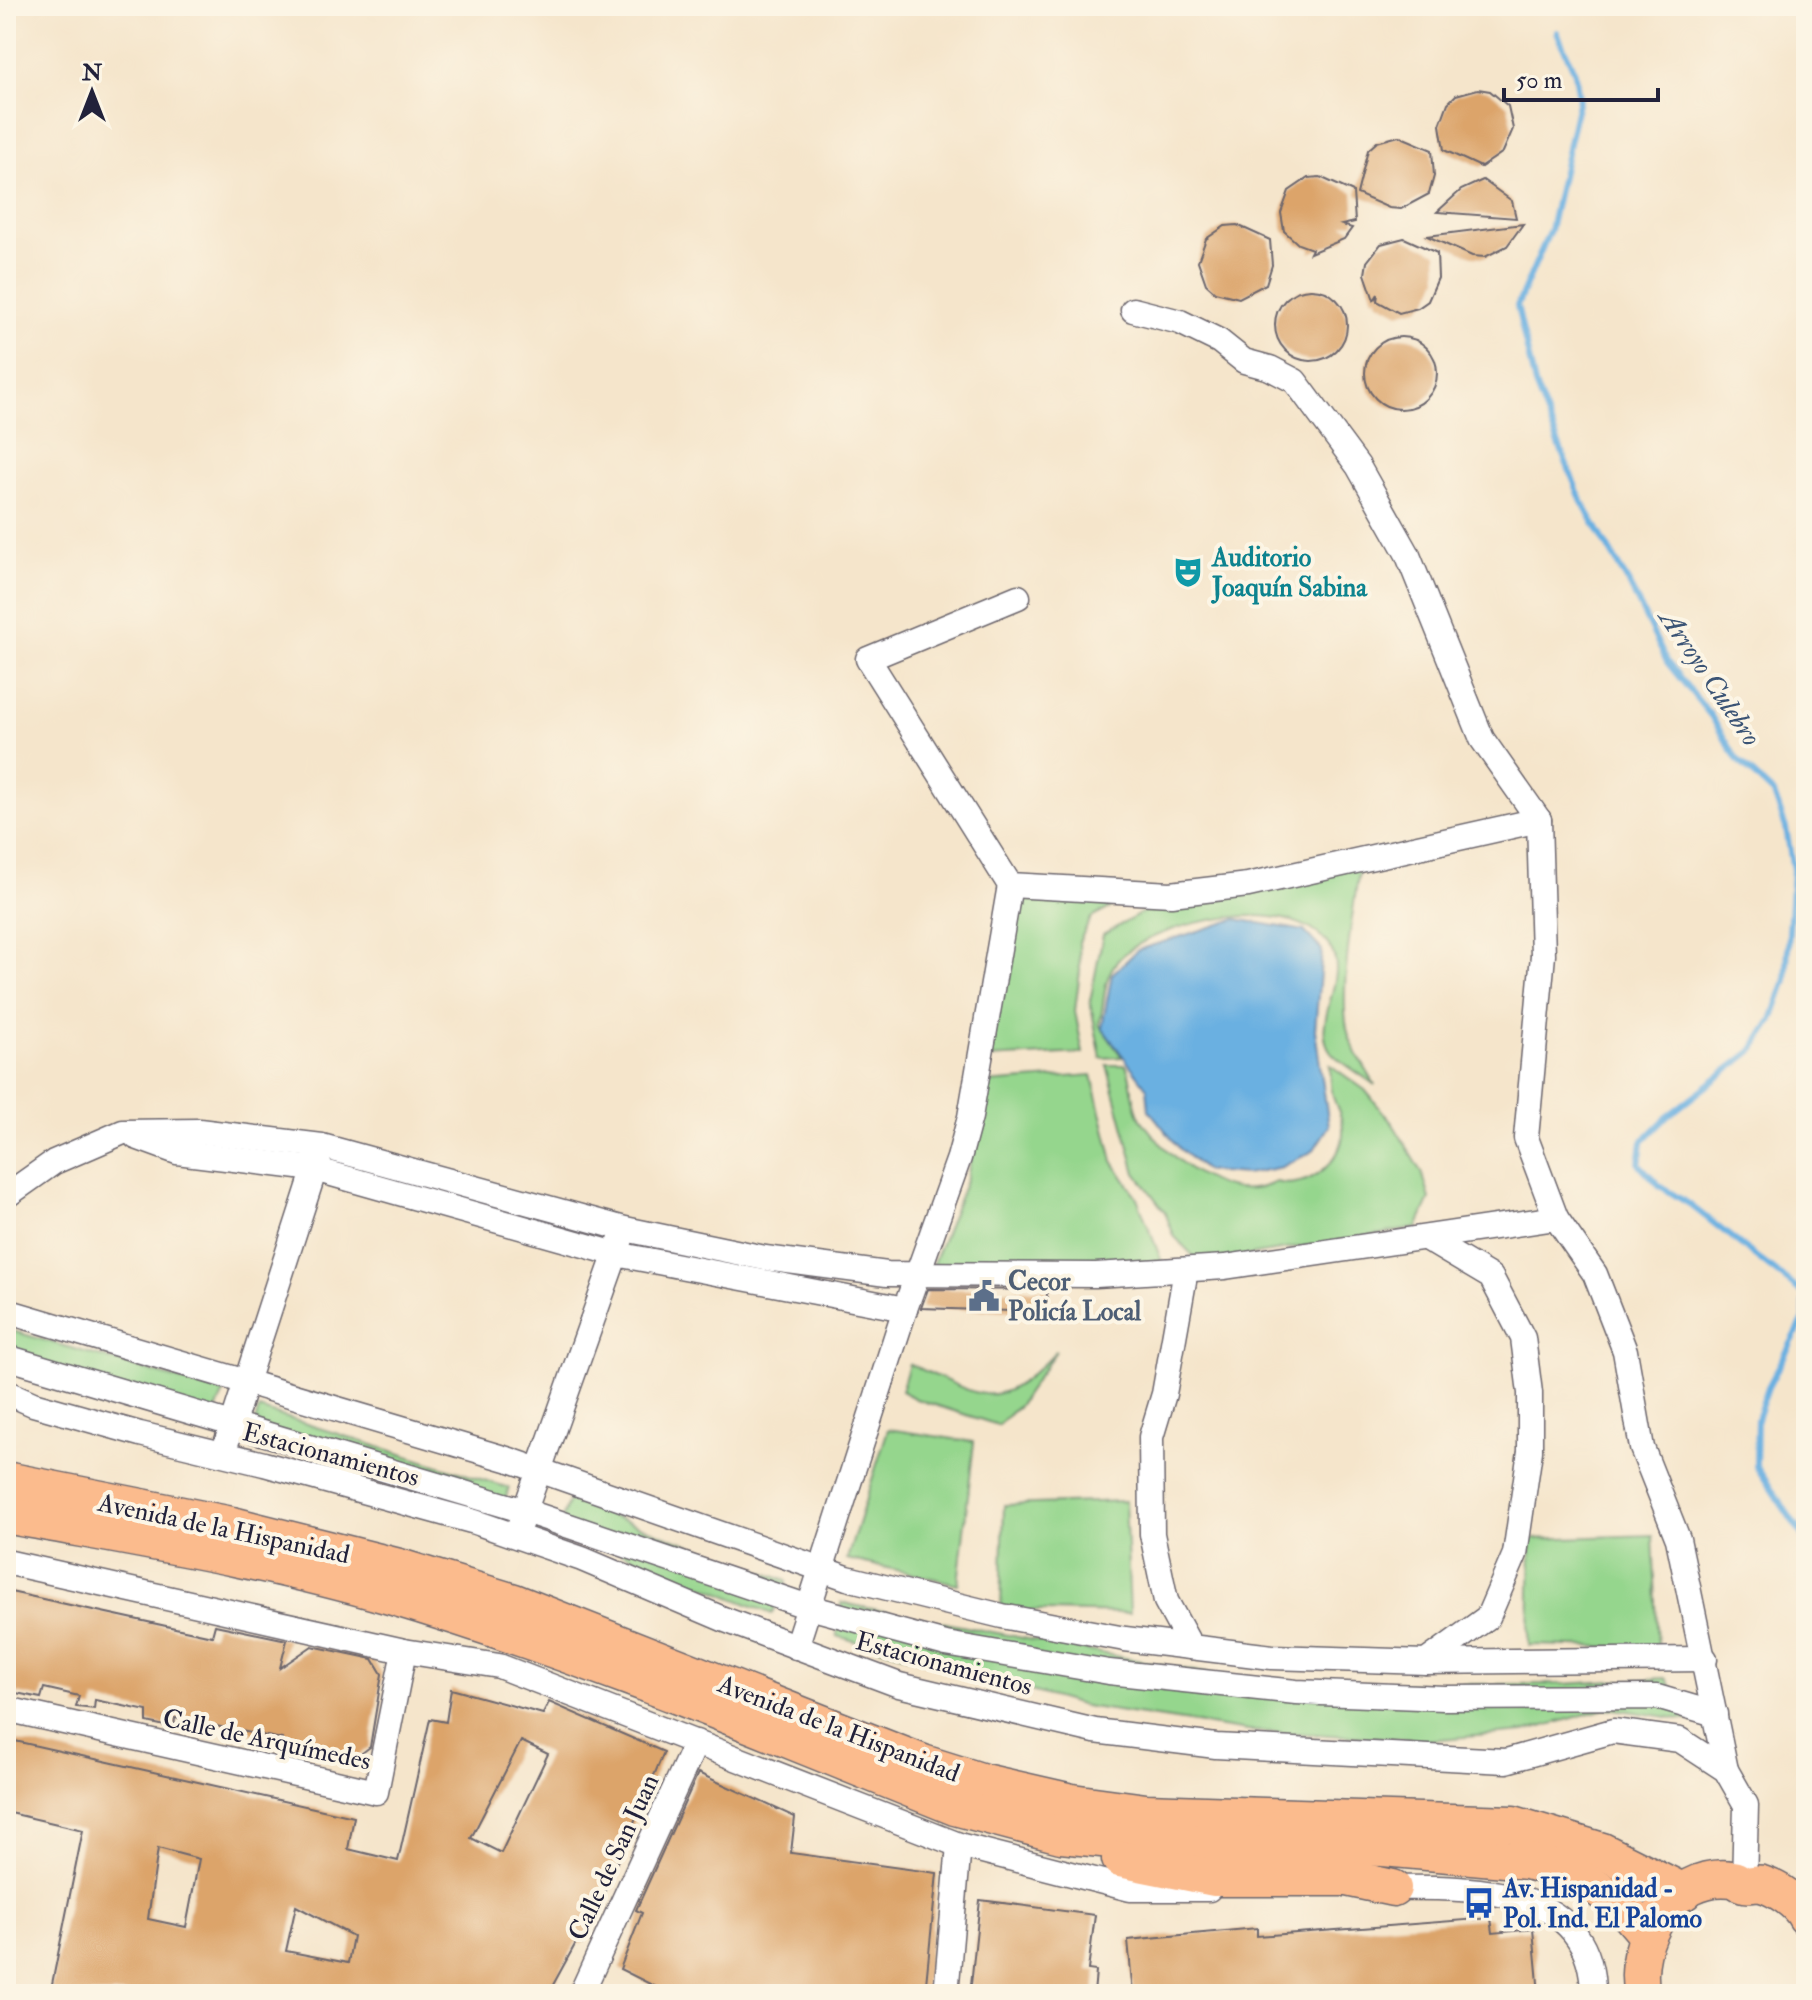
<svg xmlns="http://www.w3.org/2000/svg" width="1812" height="2000" font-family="'IM FELL Double Pica',serif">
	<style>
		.green { fill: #95d68d; stroke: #5c7c64; stroke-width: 2 }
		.water { fill: #6ab0e1; stroke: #46698e; stroke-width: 2 }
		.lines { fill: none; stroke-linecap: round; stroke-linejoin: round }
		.stream { stroke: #6ab0e1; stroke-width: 6 }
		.building { fill: #dca46b; fill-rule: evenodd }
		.street-casing { stroke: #6c666d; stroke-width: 27 }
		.primary-casing { stroke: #6c666d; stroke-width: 39 }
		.street { stroke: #fff; stroke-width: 24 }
		.primary { stroke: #fbbb8d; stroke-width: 36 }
		.labels { text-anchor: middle; stroke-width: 8; stroke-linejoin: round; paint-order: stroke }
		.culture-label { font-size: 26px; font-weight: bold; fill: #0d838f; stroke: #fcf5e5; text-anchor: start }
		.service-label { font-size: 26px; font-weight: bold; fill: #4e5e75; stroke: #fcf5e5; text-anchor: start }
		.street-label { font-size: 26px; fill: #22223b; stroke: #fcf5e5 }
		.transit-label { font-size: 26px; font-weight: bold; fill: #164399; stroke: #fcf5e5; text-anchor: start }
		.water-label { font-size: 28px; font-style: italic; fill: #3b5475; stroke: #fcf5e5 }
	</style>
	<rect width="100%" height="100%" fill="#fcf5e5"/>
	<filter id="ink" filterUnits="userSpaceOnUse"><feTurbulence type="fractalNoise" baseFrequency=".0125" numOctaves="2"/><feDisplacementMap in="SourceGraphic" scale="16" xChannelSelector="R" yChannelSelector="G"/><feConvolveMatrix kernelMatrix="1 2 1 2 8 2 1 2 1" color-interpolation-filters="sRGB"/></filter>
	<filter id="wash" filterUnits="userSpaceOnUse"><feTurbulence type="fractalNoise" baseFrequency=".006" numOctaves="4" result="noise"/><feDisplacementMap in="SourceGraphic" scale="32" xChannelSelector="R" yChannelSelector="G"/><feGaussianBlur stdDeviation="1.8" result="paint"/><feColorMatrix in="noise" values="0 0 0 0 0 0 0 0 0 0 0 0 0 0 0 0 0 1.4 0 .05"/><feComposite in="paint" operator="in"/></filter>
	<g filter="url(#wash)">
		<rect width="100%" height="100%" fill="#f5e5cb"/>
		<!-- green -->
		<g class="green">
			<path d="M1360,865C1354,903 1337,1001 1349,1036C1355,1053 1367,1070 1375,1085C1365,1077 1339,1062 1331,1052C1310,1023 1348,982 1332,951C1302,890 1158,920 1120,958C1101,977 1106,1003 1099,1024L1122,1057L1101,1058L1090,1001L1103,935L1168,898Z"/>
			<path d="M1016,899C1044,899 1069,906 1097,900L1110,908L1091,918L1079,942L1080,971L1075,1011L1083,1053L988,1058Z"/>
			<path d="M1107,1065H1126C1133,1081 1132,1104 1141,1119C1168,1159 1226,1208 1276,1182C1307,1191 1346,1161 1343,1127C1342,1114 1333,1103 1332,1091C1330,1082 1331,1074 1330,1065L1365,1090L1393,1124L1422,1172L1430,1199L1417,1228L1200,1263L1174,1236L1165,1212L1136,1173Z"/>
			<polygon points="1092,1075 1113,1161 1137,1198 1162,1262 932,1266 967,1178 986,1083"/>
			<polygon points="6,1329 224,1393 211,1421 6,1359"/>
			<path d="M1056,1351L1018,1406L998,1425L916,1399L901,1391L909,1364C984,1395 992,1418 1056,1351Z"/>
			<polygon points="259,1409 509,1488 500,1515 251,1436"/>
			<polygon points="888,1429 974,1442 958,1584 847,1559"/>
			<polygon points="569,1500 787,1581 772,1614 559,1527"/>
			<polygon points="1125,1501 1130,1613 1001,1610 1004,1505"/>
			<polygon points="1653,1535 1658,1648 1529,1645 1531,1539"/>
			<polygon points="842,1603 1266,1685 1564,1684 1665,1678 1693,1721 1608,1708 1524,1732 1429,1740 1248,1731 1084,1706 837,1636"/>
		</g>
		<!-- water -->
		<polygon class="water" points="1236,919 1304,931 1322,950 1315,1030 1329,1126 1313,1151 1282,1167 1246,1174 1206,1171 1180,1149 1149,1110 1147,1088 1102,1028 1112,974 1138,950"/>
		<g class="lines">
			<!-- stream -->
			<polyline class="stream" points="1557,32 1575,73 1579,98 1550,230 1517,306 1535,385 1582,502 1629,584 1667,662 1711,716 1737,759 1774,794 1786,828 1793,870 1786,980 1772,1020 1752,1051 1669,1115 1642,1142 1639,1164 1660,1186 1689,1204 1804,1294 1804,1319 1768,1387 1757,1419 1756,1466 1806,1541"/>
		</g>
		<g id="blocks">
			<!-- building -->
			<g class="building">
				<polygon points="1478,89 1490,91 1508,106 1513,129 1503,152 1481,167 1444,150 1440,125 1448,103 1456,95"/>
				<polygon points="1399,136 1432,150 1434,176 1429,194 1401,209 1389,208 1357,194 1368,150 1377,142"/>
				<polygon points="1320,177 1353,192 1355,222 1342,225 1352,228 1344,239 1310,253 1312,249 1298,244 1284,231 1281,213 1289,191 1308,178"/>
				<polygon points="1483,180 1512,201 1516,218 1437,212 1461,190"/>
				<polygon points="1523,224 1507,246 1485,257 1472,256 1427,236"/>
				<polygon points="1237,225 1270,240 1272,265 1266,284 1239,298 1215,292 1206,284 1198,261 1206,239 1225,226"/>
				<polygon points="1404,238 1437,253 1438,278 1428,301 1418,308 1399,313 1377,301 1378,294 1374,300 1365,274 1367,262 1381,244"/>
				<circle cx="1311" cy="325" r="36"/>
				<circle cx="1401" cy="373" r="36"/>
				<polygon points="928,1289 1047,1290 1046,1312 921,1308"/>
				<polygon points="6,1591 212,1636 215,1625 287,1640 280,1668 312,1646 373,1659 382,1674 370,1747 349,1763 280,1745 282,1739 175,1718 174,1728 147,1722 147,1711 95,1700 94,1709 76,1707 79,1696 44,1688 41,1698 6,1691"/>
				<path d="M451,1689L543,1714L549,1702L664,1752L582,1944L577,1941L548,1994H50L83,1830L6,1812V1739L354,1817L348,1849L398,1861L430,1719L446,1722ZM521,1741L548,1754L501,1853L471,1838ZM158,1848L199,1859L186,1927L148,1919ZM296,1906L353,1936L348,1963L286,1951Z"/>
				<polygon points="698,1773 795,1817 791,1853 937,1873 925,1994 670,1994 620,1969 642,1913 636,1910"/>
				<polygon points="980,1900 1095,1915 1088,1970 1096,1971 1094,1994 970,1994"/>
				<polygon points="1491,1918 1493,1933 1533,1929 1539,1994 1133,1994 1128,1940 1257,1928 1257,1936"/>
			</g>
		</g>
	</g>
	<g filter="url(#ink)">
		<use href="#blocks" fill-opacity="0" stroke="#6c666d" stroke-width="2"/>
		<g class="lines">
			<defs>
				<g id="street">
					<polyline points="1133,310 1180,322 1219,341 1244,361 1270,368 1295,381 1358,466 1407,553 1482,739 1539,820 1543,955 1526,1138 1556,1218"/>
					<polyline points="1010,885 1171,894 1248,885 1539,820"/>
					<polyline points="136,1137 177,1152 314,1169 616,1254 905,1309"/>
					<polyline points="6,1196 54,1162 123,1132 199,1131 322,1146 625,1229 765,1258 887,1274 1096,1275 1225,1267 1556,1218 1595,1274 1625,1351 1642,1448 1678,1539 1726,1770"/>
					<polyline points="1186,1270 1164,1394 1151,1437 1152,1534 1166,1601 1191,1647"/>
					<polyline points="6,1311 510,1460 847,1578 1002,1616 1125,1639 1272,1657 1426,1662 1705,1659"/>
					<polyline points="6,1357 525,1511 809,1607 946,1644 1109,1672 1296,1692 1444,1698 1657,1697 1715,1714"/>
					<polyline points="6,1392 33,1404 140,1434 264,1464 475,1522 582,1559 723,1619 899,1685 1095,1731 1216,1746 1506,1761 1613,1731 1680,1740 1726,1770 1746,1805 1744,1885"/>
					<polyline points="227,1441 319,1156"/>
					<polyline points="520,1524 621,1239"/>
					<polyline points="6,1562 404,1651 499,1666 959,1845 1130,1889 1209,1889"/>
					<polyline points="796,1647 905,1309 959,1158 970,1117 1010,885 868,659 1018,597"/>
					<polyline points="1426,1662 1488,1617 1515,1554 1530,1451 1530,1393 1523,1338 1491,1277 1427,1239"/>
					<polyline points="6,1709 376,1792 404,1651"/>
					<path d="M1378,1888C1460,1888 1593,1879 1593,1994"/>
					<polyline points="581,1994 696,1742"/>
					<polyline points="946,1994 959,1845"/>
				</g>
				<g id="primary">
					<polyline points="6,1480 232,1525 399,1567 514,1602 923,1763 984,1782 1072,1802 1146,1812 1513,1824 1602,1851 1684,1892"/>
					<path d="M6,1515C134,1539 264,1559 390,1596C583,1653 768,1732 955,1807L1061,1835L1112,1840L1383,1848L1527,1861L1570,1872L1618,1901L1647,1935"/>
					<polyline points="1120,1859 1215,1878 1346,1878 1393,1888"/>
					<path d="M1642,1994C1630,1942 1672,1871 1732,1879C1740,1880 1736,1882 1744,1884C1750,1886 1756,1882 1762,1884C1778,1889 1798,1902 1806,1917"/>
				</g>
			</defs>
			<!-- street casing -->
			<use href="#street" class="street-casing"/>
			<!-- primary casing -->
			<use href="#primary" class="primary-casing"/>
			<!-- street -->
			<use href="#street" class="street"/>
			<!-- primary -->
			<use href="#primary" class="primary"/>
		</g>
	</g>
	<!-- icons -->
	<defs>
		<symbol id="theatre-bare" viewBox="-9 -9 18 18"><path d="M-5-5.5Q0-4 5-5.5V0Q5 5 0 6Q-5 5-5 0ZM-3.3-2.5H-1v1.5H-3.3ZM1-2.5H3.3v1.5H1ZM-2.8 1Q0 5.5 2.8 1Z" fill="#0f9aa8" stroke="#fcf5e5" stroke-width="2.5" paint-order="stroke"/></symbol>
		<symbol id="civic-bare" viewBox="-9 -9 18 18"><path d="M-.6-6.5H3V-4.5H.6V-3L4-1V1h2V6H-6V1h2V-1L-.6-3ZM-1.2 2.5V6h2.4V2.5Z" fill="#5c6f8a" stroke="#fcf5e5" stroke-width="2.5" paint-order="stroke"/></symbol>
		<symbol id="bus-bare" viewBox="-9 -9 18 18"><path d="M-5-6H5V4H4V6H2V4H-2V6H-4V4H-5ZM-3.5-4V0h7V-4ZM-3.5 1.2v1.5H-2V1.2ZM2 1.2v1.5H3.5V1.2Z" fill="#1a4fb4" stroke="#fcf5e5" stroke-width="2.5" paint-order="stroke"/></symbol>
	</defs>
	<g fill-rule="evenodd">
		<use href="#theatre-bare" x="1166" y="550" width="44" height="44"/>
		<use href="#civic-bare" x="962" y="1274" width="44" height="44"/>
		<use href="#bus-bare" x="1457" y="1881" width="44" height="44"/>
	</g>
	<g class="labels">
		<!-- culture labels -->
		<g class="culture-label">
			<text x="1212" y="566">Auditorio<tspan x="1212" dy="30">Joaquín Sabina</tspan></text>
		</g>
		<!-- service labels -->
		<g class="service-label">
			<text x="1008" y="1290">Cecor<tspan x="1008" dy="30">Policía Local</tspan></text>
		</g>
		<!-- street labels -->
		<g class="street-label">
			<text transform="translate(331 1454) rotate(15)" y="9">Estacionamientos</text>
			<text transform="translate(224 1528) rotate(12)" y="9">Avenida de la Hispanidad</text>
			<text transform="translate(944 1663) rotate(15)" y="9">Estacionamientos</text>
			<text transform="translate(839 1728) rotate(21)" y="9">Avenida de la Hispanidad</text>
			<text transform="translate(267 1739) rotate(12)" y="9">Calle de Arquímedes</text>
			<text transform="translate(613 1857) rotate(-65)" y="9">Calle de San Juan</text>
		</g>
		<!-- transit labels -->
		<g class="transit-label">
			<text x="1503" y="1897">Av. Hispanidad -<tspan x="1503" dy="30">Pol. Ind. El Palomo</tspan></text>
		</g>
		<!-- water labels -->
		<g class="water-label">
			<text transform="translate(1711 677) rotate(56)" y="10">Arroyo Culebro</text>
		</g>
	</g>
	<!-- margin -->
	<rect width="1812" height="2000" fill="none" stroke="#fcf5e5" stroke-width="32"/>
	<!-- north arrow -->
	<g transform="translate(92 92)" stroke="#fcf5e5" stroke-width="6" paint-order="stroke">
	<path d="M0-6L14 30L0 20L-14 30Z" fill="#22223b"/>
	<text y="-12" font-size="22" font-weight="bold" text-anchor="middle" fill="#22223b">N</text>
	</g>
	<!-- scale -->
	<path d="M1504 88v12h154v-12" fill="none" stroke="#22223b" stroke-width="4"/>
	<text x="1516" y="88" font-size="24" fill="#22223b" stroke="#fcf5e5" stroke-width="6" paint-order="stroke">50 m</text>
</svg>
